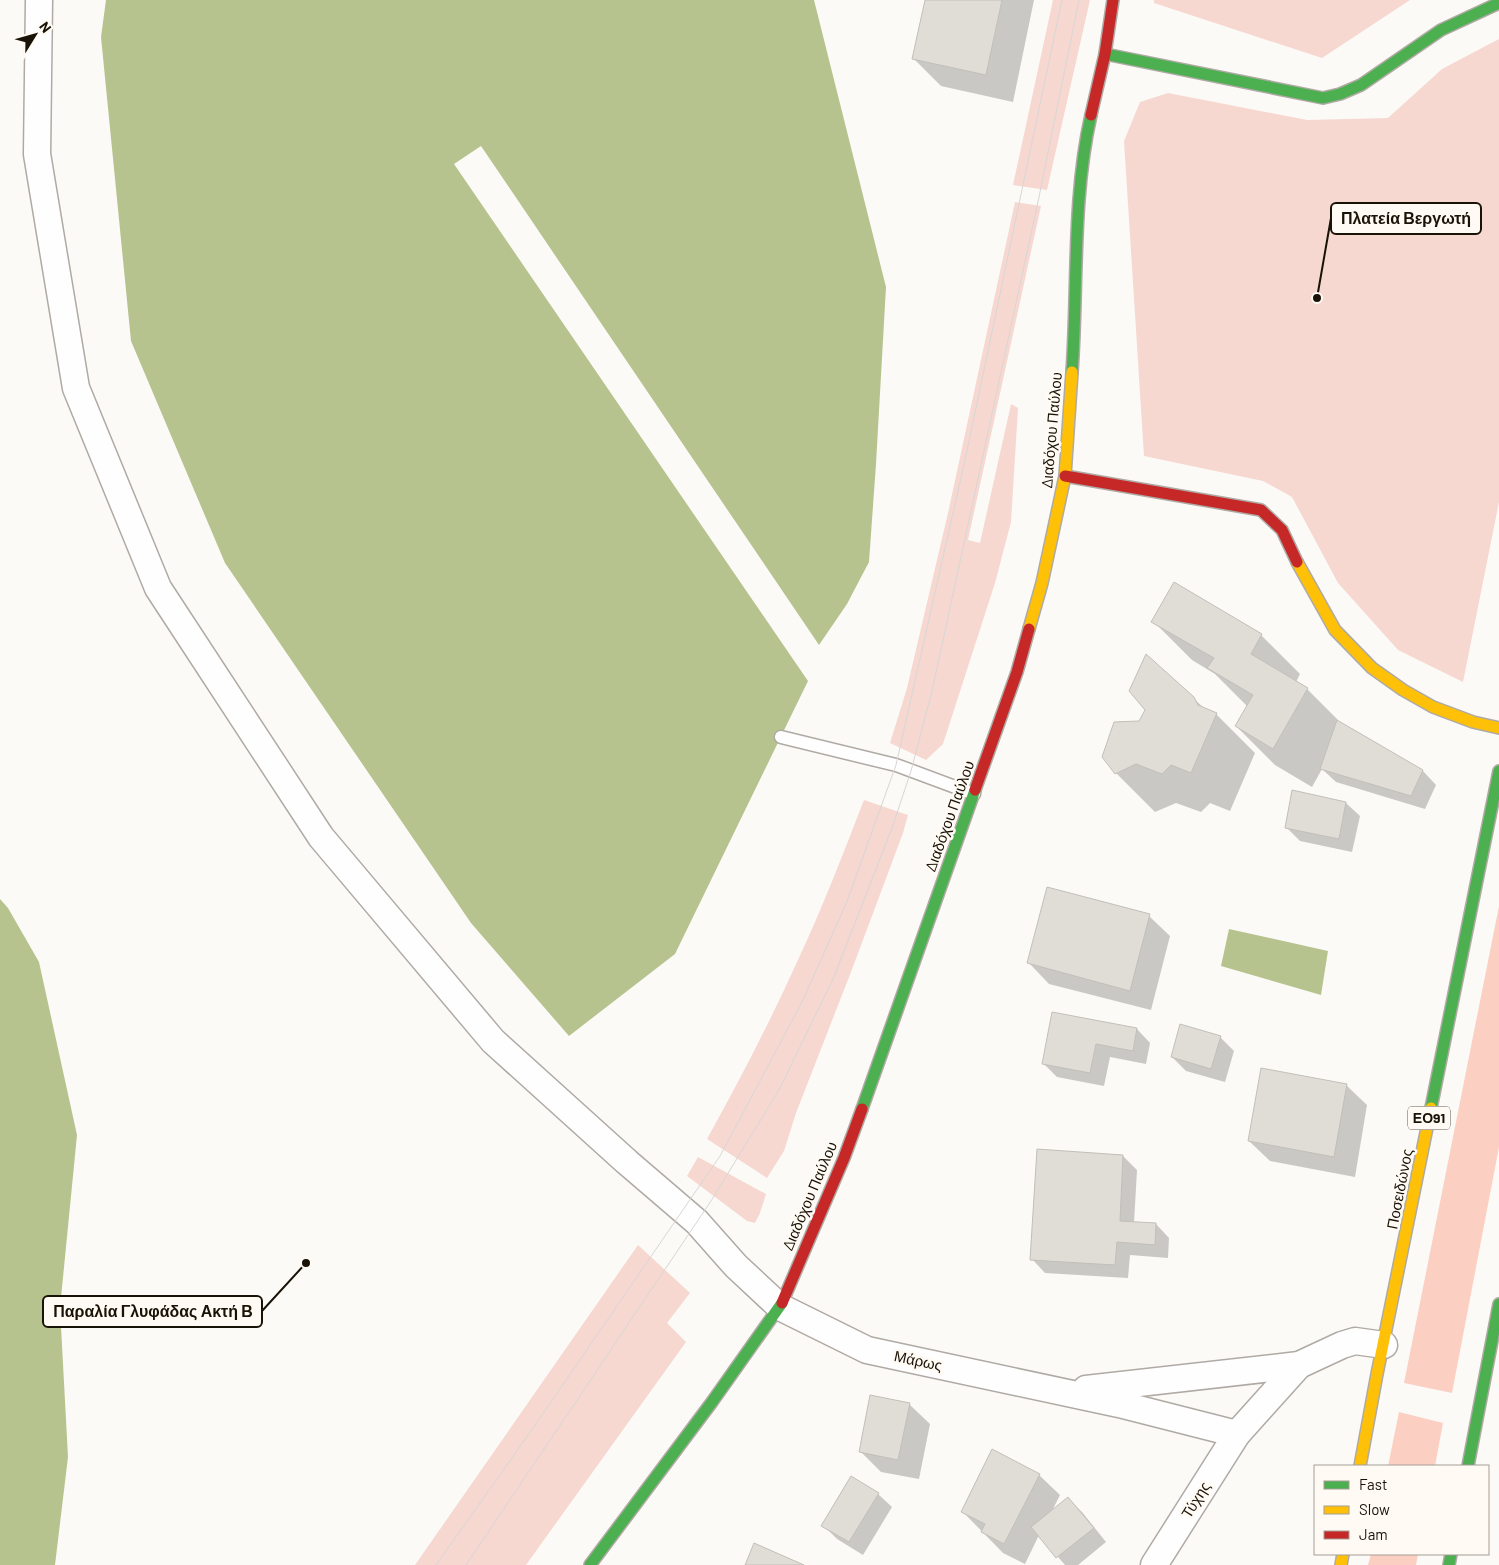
<svg xmlns="http://www.w3.org/2000/svg" width="1499" height="1565" font-family="Barlow,sans-serif">
	<style>
		.green { fill: #f6d8d0 }
		.forest { fill: #fccfc3 }
		.water { fill: #b7c38f }
		.shadow { fill: #0003 }
		.building { fill: #dfddd5; stroke: #c1bfb7 }
		.lines { fill: none; stroke-linecap: round; stroke-linejoin: round }
		.lane-casing { stroke: #afaaa4; stroke-width: 15 }
		.street-casing { stroke: #afaaa4; stroke-width: 29 }
		.fast-casing { stroke: #afaaa4; stroke-width: 14 }
		.slow-casing { stroke: #afaaa4; stroke-width: 14 }
		.jam-casing { stroke: #afaaa4; stroke-width: 14 }
		.lane { stroke: #fffefe; stroke-width: 12 }
		.street { stroke: #fffefe; stroke-width: 26 }
		.fast { stroke: #4caf50; stroke-width: 11 }
		.slow { stroke: #ffc107; stroke-width: 11 }
		.jam { stroke: #c62828; stroke-width: 11 }
		.tram { stroke: #d7d6d5; stroke-width: 1 }
		.labels { text-anchor: middle; stroke-width: 5; stroke-linejoin: round; paint-order: stroke }
		.shield { fill: #fffaf4; stroke: #5e584e; stroke-width: 1 }
		.shield-label { font-size: 14px; font-weight: bold; fill: #191207 }
		.street-label { font-size: 15px; fill: #191207; stroke: #fffaf4 }
		.leader { fill: none; stroke: #191207; stroke-width: 2 }
		.callout-dot { fill: #191207; stroke: #fffaf4; stroke-width: 2 }
		.callout { fill: #fffaf4; stroke: #191207; stroke-width: 2 }
		.callout-label { font-size: 16px; text-anchor: middle; font-weight: bold; fill: #191207 }
	</style>
	<rect width="100%" height="100%" fill="#fcfaf7"/>
	<!-- green -->
	<g class="green">
		<polygon points="1053,0 1090,0 1047,190 1013,185"/>
		<polygon points="1154,0 1410,0 1322,58 1154,3"/>
		<polygon points="1499,39 1499,502 1463,682 1398,650 1338,583 1292,497 1263,481 1144,456 1124,141 1140,102 1168,93 1307,120 1388,118 1442,69"/>
		<polygon points="1015,202 1041,206 968,540 980,543 1011,404 1018,408 1011,522 995,583 943,744 926,760 890,743 907,688 948,513"/>
		<path d="M864,800L908,815L903,833L851,972L796,1113L784,1151L767,1178L707,1139C739,1081 770,1022 797,962C822,909 843,854 864,800Z"/>
		<polygon points="698,1157 766,1194 760,1213 755,1223 747,1221 687,1176"/>
		<polygon points="638,1245 690,1293 667,1323 686,1342 526,1565 415,1565"/>
	</g>
	<!-- forest -->
	<g class="forest">
		<polygon points="1499,906 1499,1147 1452,1393 1404,1383"/>
		<polygon points="1399,1412 1443,1423 1435,1466 1388,1466"/>
		<polygon points="1371,1554 1418,1554 1416,1565 1368,1565"/>
	</g>
	<!-- water -->
	<g class="water">
		<polygon points="106,0 814,0 886,287 876,464 869,562 847,604 819,645 481,146 454,164 808,681 675,954 569,1036 471,923 225,563 131,341 101,37"/>
		<polygon points="0,899 8,908 39,962 77,1135 60,1308 68,1457 55,1565 0,1565"/>
		<polygon points="1229,929 1328,951 1321,995 1221,966"/>
	</g>
	<!-- shadow -->
	<g class="shadow">
		<polygon points="926,0 1034,0 1013,102 941,86 914,59"/>
		<polygon points="1175,584 1261,635 1300,674 1296,682 1307,689 1345,727 1423,771 1436,785 1425,809 1336,782 1322,769 1312,787 1275,765 1236,726 1248,707 1215,674 1192,660 1153,621"/>
		<polygon points="1193,698 1205,709 1216,714 1255,753 1230,811 1210,803 1201,812 1176,803 1155,812 1116,773 1140,723"/>
		<polygon points="1346,803 1360,816 1352,852 1300,841 1286,827"/>
		<polygon points="1149,916 1170,936 1151,1010 1049,984 1029,963"/>
		<polygon points="1053,1013 1137,1029 1150,1043 1146,1064 1110,1057 1104,1086 1057,1077 1044,1064"/>
		<polygon points="1220,1037 1234,1051 1225,1082 1186,1071 1172,1057"/>
		<polygon points="1346,1085 1367,1105 1355,1177 1270,1161 1249,1141"/>
		<polygon points="1123,1156 1137,1170 1134,1223 1156,1224 1169,1238 1168,1258 1130,1255 1128,1278 1045,1273 1032,1259"/>
		<polygon points="909,1404 930,1424 919,1479 881,1472 860,1451"/>
		<polygon points="1039,1475 1060,1495 1051,1513 1068,1499 1082,1512 1106,1542 1078,1565 1065,1565 1039,1535 1025,1564 1003,1553 962,1511"/>
		<polygon points="878,1494 892,1507 863,1555 837,1539 823,1525"/>
	</g>
	<!-- building -->
	<g class="building">
		<polygon points="925,0 1002,0 986,75 912,59"/>
		<polygon points="1174,582 1262,634 1251,654 1308,688 1273,749 1235,726 1253,695 1207,668 1214,658 1151,622"/>
		<polygon points="1146,654 1194,697 1198,705 1217,713 1191,773 1171,765 1162,774 1136,764 1115,774 1102,757 1114,722 1139,721 1145,710 1129,691"/>
		<polygon points="1337,720 1423,770 1411,796 1320,769"/>
		<polygon points="1292,790 1346,802 1339,839 1285,828"/>
		<polygon points="1047,887 1150,914 1130,991 1027,963"/>
		<polygon points="1052,1012 1137,1028 1133,1051 1096,1044 1090,1073 1042,1064"/>
		<polygon points="1180,1024 1221,1036 1211,1069 1171,1057"/>
		<polygon points="1261,1068 1347,1084 1334,1157 1248,1141"/>
		<polygon points="1037,1149 1123,1155 1120,1221 1156,1223 1155,1245 1117,1242 1115,1265 1030,1260"/>
		<polygon points="870,1395 910,1403 898,1460 859,1452"/>
		<polygon points="992,1449 1040,1474 1004,1544 981,1532 985,1524 961,1512"/>
		<polygon points="851,1476 879,1493 849,1542 821,1526"/>
		<polygon points="1068,1497 1094,1528 1056,1558 1031,1527"/>
		<polygon points="754,1543 804,1565 745,1565"/>
	</g>
	<g class="lines">
		<defs>
			<polyline id="lane" points="781,737 896,765 974,794"/>
			<g id="street">
				<polyline points="39,0 37,154 76,388 158,588 321,837 493,1041 627,1162 697,1222 736,1266 780,1307 867,1350 1119,1404 1237,1434"/>
				<polyline points="1086,1389 1299,1365 1342,1345 1355,1341 1384,1345"/>
				<polyline points="1154,1565 1237,1434 1299,1365"/>
			</g>
			<g id="fast">
				<polyline points="1105,54 1323,98 1340,94 1361,85 1441,30 1499,3"/>
				<path d="M1072,372C1078,287 1072,199 1091,115"/>
				<polyline points="1431,1108 1499,771"/>
				<polyline points="862,1109 975,790"/>
				<polyline points="1468,1466 1499,1304"/>
				<polyline points="590,1565 712,1402 782,1303"/>
				<polyline points="1449,1565 1451,1554"/>
			</g>
			<g id="slow">
				<polyline points="1297,562 1335,630 1372,668 1403,690 1433,707 1473,722 1499,728"/>
				<polyline points="1029,629 1042,583 1065,476 1072,372"/>
				<polyline points="1360,1466 1377,1374 1431,1108"/>
				<polyline points="1341,1565 1343,1554"/>
			</g>
			<g id="jam">
				<polyline points="1091,115 1105,54 1113,0"/>
				<polyline points="1065,476 1261,510 1282,530 1297,562"/>
				<polyline points="975,790 1017,672 1029,629"/>
				<polyline points="782,1303 844,1158 862,1109"/>
			</g>
		</defs>
		<!-- lane casing -->
		<use href="#lane" class="lane-casing"/>
		<!-- street casing -->
		<use href="#street" class="street-casing"/>
		<!-- fast casing -->
		<use href="#fast" class="fast-casing"/>
		<!-- slow casing -->
		<use href="#slow" class="slow-casing"/>
		<!-- jam casing -->
		<use href="#jam" class="jam-casing"/>
		<!-- lane -->
		<use href="#lane" class="lane"/>
		<!-- street -->
		<use href="#street" class="street"/>
		<!-- fast -->
		<use href="#fast" class="fast"/>
		<!-- slow -->
		<use href="#slow" class="slow"/>
		<!-- jam -->
		<use href="#jam" class="jam"/>
		<!-- tram -->
		<g class="tram">
			<polyline points="436,1565 531,1431 720,1156 801,1004 846,904 896,765 965,460 1062,0"/>
			<polyline points="466,1565 711,1201 779,1090 833,979 892,828 911,771 932,691 1039,197 1079,0"/>
		</g>
	</g>
	<g class="labels">
		<!-- shield labels -->
		<rect class="shield" x="1408" y="1106.5" width="42" height="23" rx="4"/>
		<g class="shield-label">
			<text x="1429" y="1123">ΕΟ91</text>
		</g>
		<!-- street labels -->
		<g class="street-label">
			<text transform="translate(1052 430) rotate(-85)" y="5">Διαδόχου Παύλου</text>
			<text transform="translate(950 816) rotate(-70)" y="5">Διαδόχου Παύλου</text>
			<text transform="translate(1400 1189) rotate(-79)" y="5">Ποσειδώνος</text>
			<text transform="translate(810 1196) rotate(-67)" y="5">Διαδόχου Παύλου</text>
			<text transform="translate(918 1361) rotate(12)" y="5">Μάρως</text>
			<text transform="translate(1196 1500) rotate(-58)" y="5">Τύχης</text>
		</g>
	</g>
	<!-- callouts -->
	<path class="leader" d="M1317 298L1331 218M306 1263L262 1311"/>
	<g class="callout-dot">
		<circle cx="1317" cy="298" r="5"/>
		<circle cx="306" cy="1263" r="5"/>
	</g>
	<g class="callout">
		<rect x="1331" y="203" width="150" height="31" rx="5"/>
		<rect x="43" y="1296" width="219" height="31" rx="5"/>
	</g>
	<g class="callout-label">
		<text x="1406" y="224">Πλατεία Βεργωτή</text>
		<text x="153" y="1317">Παραλία Γλυφάδας Ακτή Β</text>
	</g>
	<!-- legend -->
	<rect x="1314" y="1465" width="175" height="90" fill="#fffaf4" stroke="#a39d95"/>
	<rect x="1324" y="1481" width="25" height="8" fill="#4caf50" stroke="#a39d95"/>
	<text x="1359" y="1490" font-size="15" fill="#191207">Fast</text>
	<rect x="1324" y="1506" width="25" height="8" fill="#ffc107" stroke="#a39d95"/>
	<text x="1359" y="1515" font-size="15" fill="#191207">Slow</text>
	<rect x="1324" y="1531" width="25" height="8" fill="#c62828" stroke="#a39d95"/>
	<text x="1359" y="1540" font-size="15" fill="#191207">Jam</text>
	<!-- north arrow -->
	<g transform="translate(35 35) rotate(53)" stroke="#fffaf4" stroke-width="4" paint-order="stroke">
	<path d="M0-4L9 19L0 12L-9 19Z" fill="#191207"/>
	<text y="-8" font-size="14" font-weight="bold" text-anchor="middle" fill="#191207">N</text>
	</g>
</svg>
